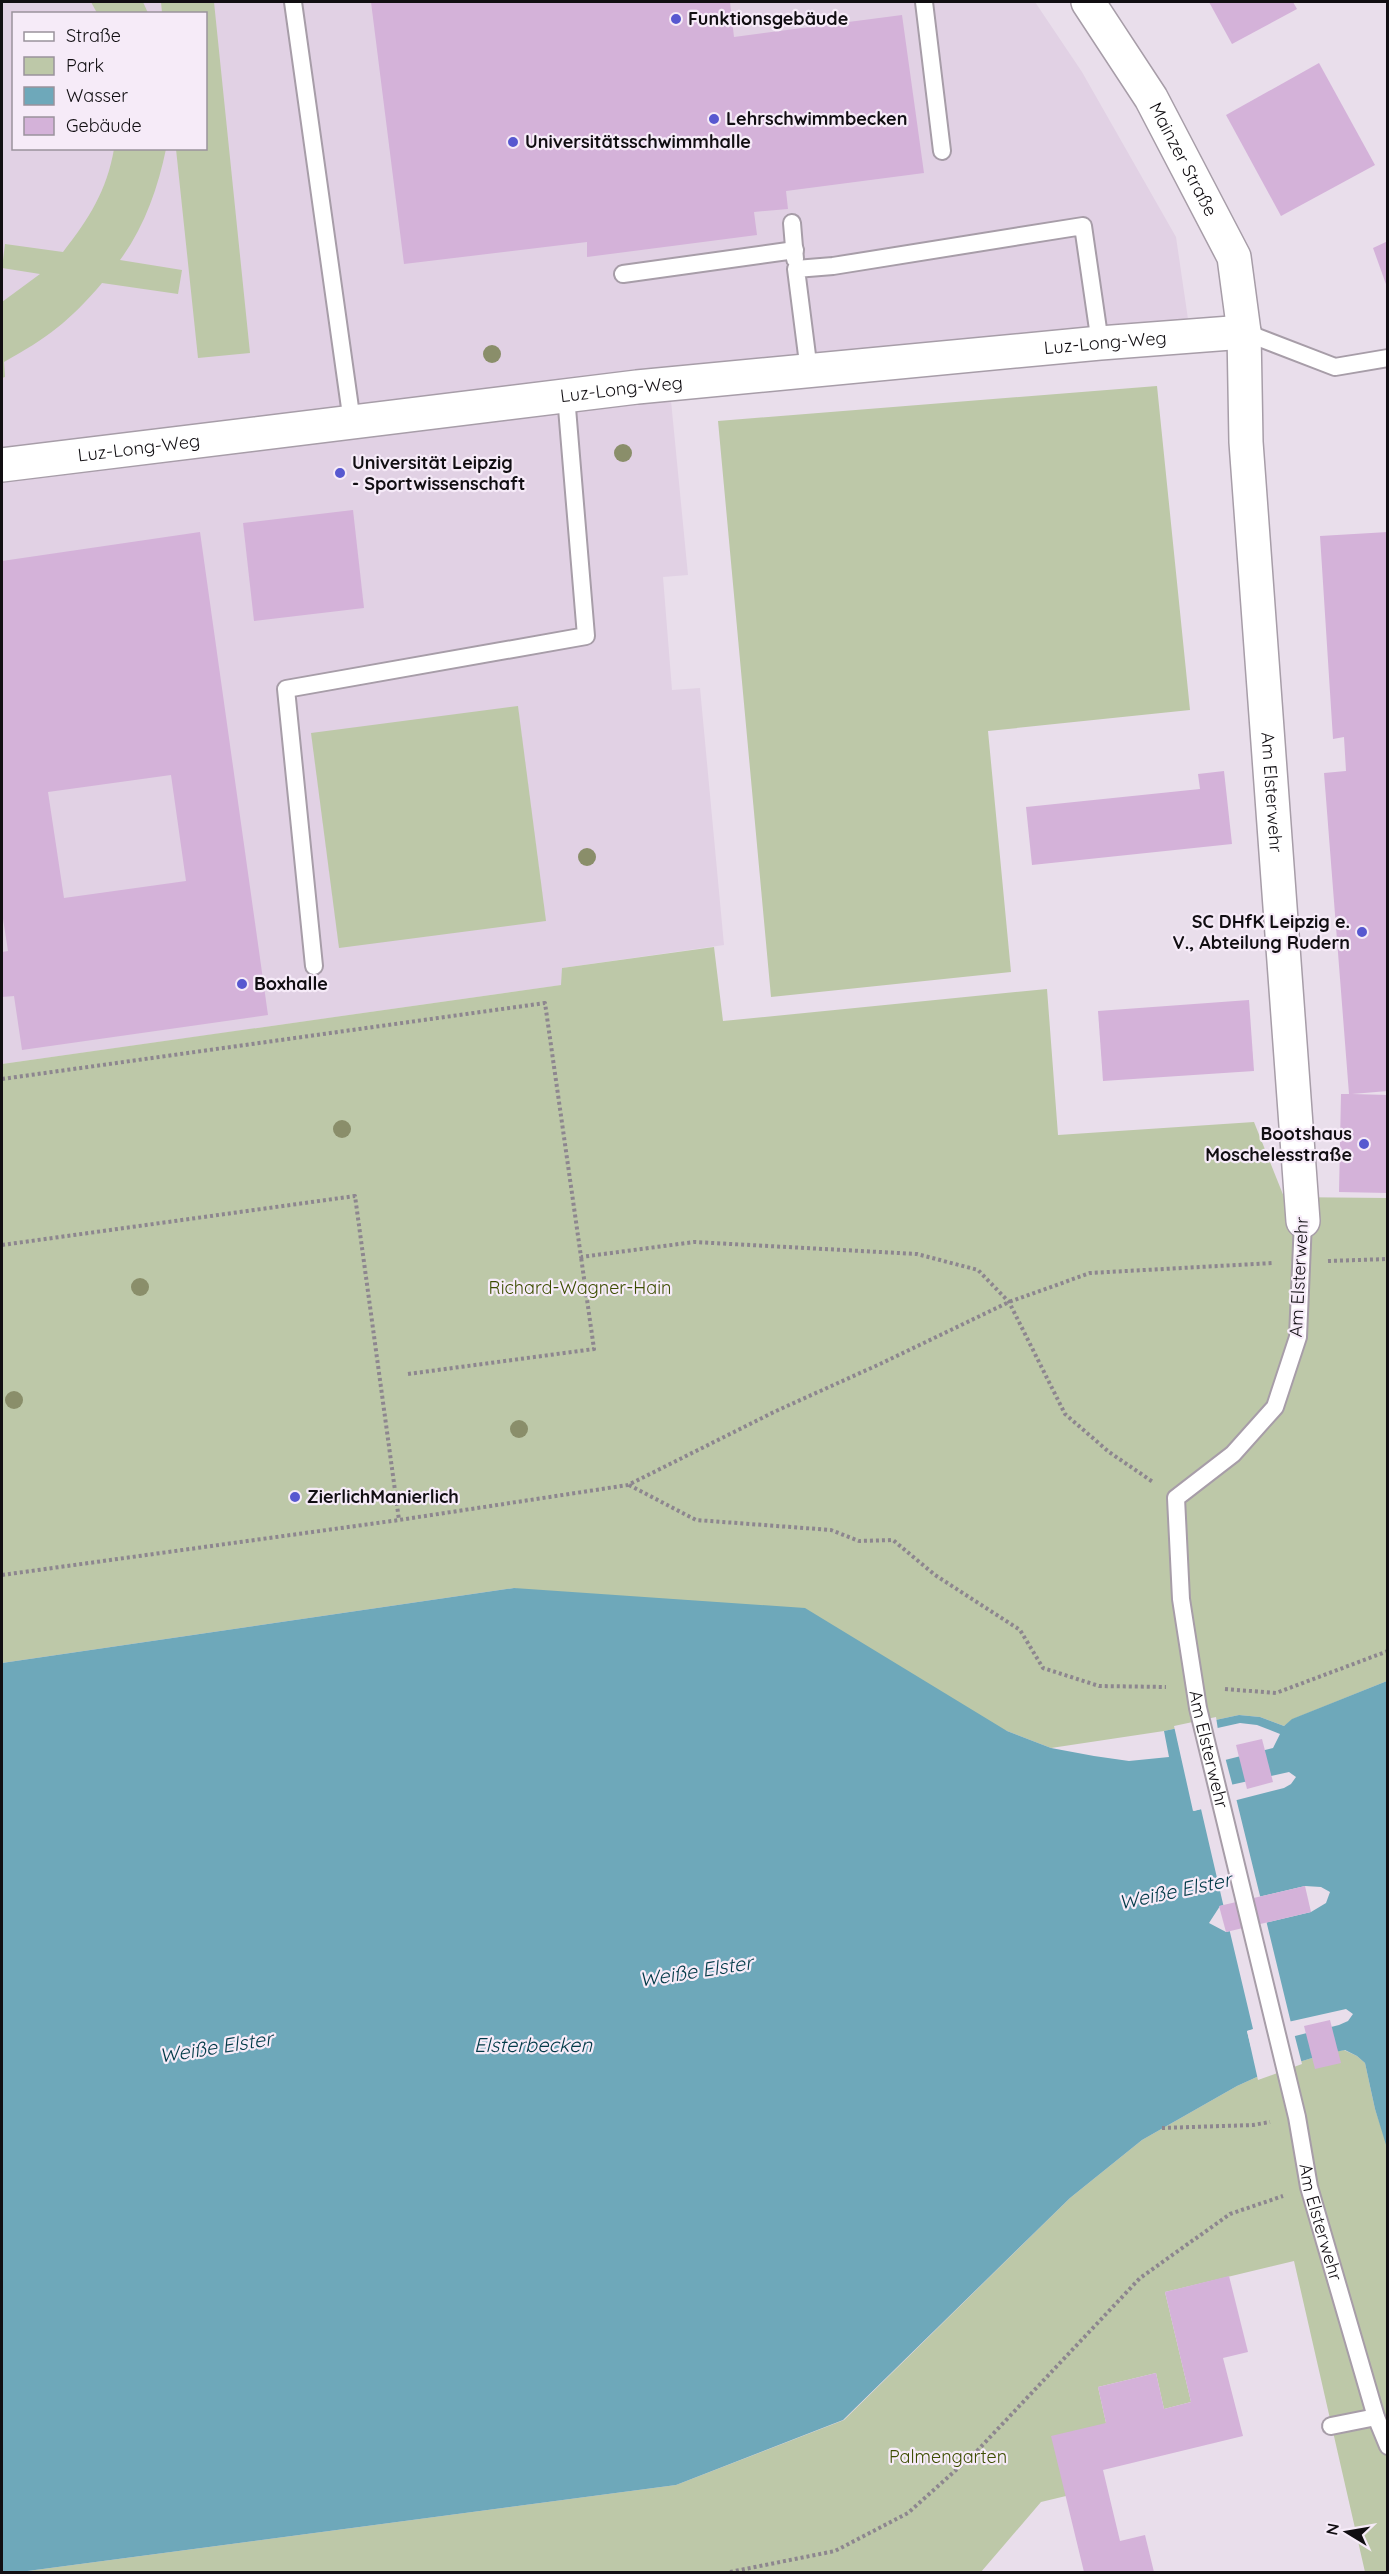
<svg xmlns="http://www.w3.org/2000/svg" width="1389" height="2574" font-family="Quicksand,sans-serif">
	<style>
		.built { fill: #e1d1e4; fill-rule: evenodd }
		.green { fill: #bdc8a8 }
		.water { fill: #6ea8ba; fill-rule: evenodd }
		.pier { fill: #e9deeb }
		.building { fill: #d4b2d9; fill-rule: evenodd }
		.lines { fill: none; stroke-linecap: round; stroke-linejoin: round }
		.lane-casing { stroke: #a79da8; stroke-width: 20 }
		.street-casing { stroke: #a79da8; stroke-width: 36 }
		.path { stroke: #8d868f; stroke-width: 4; stroke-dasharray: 3 3; stroke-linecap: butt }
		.lane { stroke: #fff; stroke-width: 16 }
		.street { stroke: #fff; stroke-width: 33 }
		.tree { fill: #8a8e6a }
		.poi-dot { fill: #5758d0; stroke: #f6ebf8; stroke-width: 2 }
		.labels { text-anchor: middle; stroke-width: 4.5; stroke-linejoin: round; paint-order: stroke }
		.poi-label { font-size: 18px; font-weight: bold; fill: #110e12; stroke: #f6ebf8; text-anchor: start }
		.street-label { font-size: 18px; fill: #110e12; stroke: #f6ebf8 }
		.park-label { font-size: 18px; fill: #3c4d01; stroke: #f6ebf8 }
		.water-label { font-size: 20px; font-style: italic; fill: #013947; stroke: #f6ebf8 }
	</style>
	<rect width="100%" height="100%" fill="#e9deeb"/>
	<!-- built -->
	<path class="built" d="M2,2H1035L1082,72L1176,237L1188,319L668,370L688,575L663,577L672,690L700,688L724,945L562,968V985L2,1064ZM14,14H206V148H14Z"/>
	<!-- green -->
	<g class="green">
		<polygon points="91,2 143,2 148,13 97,13"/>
		<polygon points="161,2 214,2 250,353 198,358 176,149 206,148 206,14 162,13"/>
		<path d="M114,149H166C158,188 144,228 120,260L182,270L178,294L102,283C70,321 47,338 4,362L5,377L2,378V302L40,274L2,268L5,244L63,252C89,219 107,190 114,149Z"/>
		<polygon points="1157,386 1190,710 988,731 1011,972 771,997 718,421"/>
		<polygon points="518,706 546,921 339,948 311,733"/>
		<polygon points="714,947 723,1021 1047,989 1058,1135 1254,1122 1284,1197 1387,1198 1387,1681 1293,1719 1284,1726 1260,1717 1239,1715 1164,1731 1051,1748 1007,1731 514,1588 2,1663 2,1064 561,985 562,968"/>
		<polygon points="1344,2050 1357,2056 1365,2063 1375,2109 1388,2148 1387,2572 1365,2572 1294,2261 1165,2292 1191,2402 1164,2409 1156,2373 1098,2387 1106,2423 1066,2496 1041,2502 981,2572 20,2572 676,2485 844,2420 1070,2198 1142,2140 1237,2086 1270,2071 1325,2054"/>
	</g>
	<!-- water -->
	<path class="water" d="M514,1588L805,1608L1007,1731L1051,1748L1094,1756L1129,1761L1169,1757L1164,1731L1239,1715L1260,1717L1284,1726L1292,1719L1387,1681V2148L1375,2109L1365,2063L1357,2056L1345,2050L1325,2054L1270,2071L1237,2086L1142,2140L1070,2198L843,2420L676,2485L20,2572H2V1663ZM1240,1723L1257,1725L1280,1734L1273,1748L1185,1770L1177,1737ZM1289,1772L1296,1777L1291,1784L1284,1788L1194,1811L1190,1794ZM1305,1886L1321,1887L1330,1892L1326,1903L1311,1912L1226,1932L1209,1923L1220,1906ZM1346,2009L1353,2014L1348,2021L1339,2025L1251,2047L1247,2031Z"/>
	<!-- pier -->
	<g class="pier">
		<polygon points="1216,1717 1218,1730 1180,1740 1186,1767 1225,1757 1233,1787 1193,1797 1196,1807 1236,1798 1261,1900 1224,1908 1201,1809 1193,1811 1174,1726"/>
		<polygon points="1266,1920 1291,2023 1250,2033 1252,2044 1294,2033 1302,2064 1258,2080 1247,2031 1253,2029 1229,1928"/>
	</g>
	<!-- building -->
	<g class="building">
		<polygon points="371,2 730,2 734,37 902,15 924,173 786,191 788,209 754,212 757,235 587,257 587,242 404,264"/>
		<polygon points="1209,2 1293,2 1297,9 1232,44"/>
		<polygon points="1319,63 1375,165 1281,216 1226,115"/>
		<polygon points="1388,241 1388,287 1387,287 1373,248"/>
		<polygon points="353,510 364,608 254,621 243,523"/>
		<path d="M200,532L268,1015L22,1050L14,996L2,997V952L8,951L2,912V561ZM171,775L186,881L64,898L48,792Z"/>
		<polygon points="1388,532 1388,1091 1352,1094 1388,1095 1388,1193 1339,1192 1341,1094 1349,1094 1324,773 1346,771 1344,737 1333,739 1320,536"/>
		<polygon points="1224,771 1232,844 1032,865 1026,807 1200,789 1198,774"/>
		<polygon points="1249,1000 1254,1071 1103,1081 1098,1011"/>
		<polygon points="1262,1739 1273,1782 1247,1789 1236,1745"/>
		<polygon points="1305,1886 1311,1912 1226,1932 1219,1906"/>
		<polygon points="1330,2020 1341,2063 1315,2069 1304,2026"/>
		<polygon points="1229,2276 1248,2352 1223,2358 1243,2436 1103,2470 1120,2541 1145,2535 1154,2572 1084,2572 1051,2436 1106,2423 1098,2387 1156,2373 1164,2409 1191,2402 1165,2292"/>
	</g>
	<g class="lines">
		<defs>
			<g id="lane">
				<polyline points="293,2 352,422"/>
				<polyline points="924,2 942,151"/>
				<polyline points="792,223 795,259"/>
				<polyline points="623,274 795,250"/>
				<polyline points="1244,332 1335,367 1388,358"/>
				<polyline points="809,371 796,269 833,266 1083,226 1100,343"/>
				<polyline points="314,966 286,689 586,636 566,396"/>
				<path id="s1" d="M1303,1221L1298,1337L1275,1407L1233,1454L1176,1498L1181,1599L1198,1708L1297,2117L1309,2187L1376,2417L1388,2446"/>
				<polyline points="1331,2426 1376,2417"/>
			</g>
			<g id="street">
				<path id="s2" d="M1088,2L1151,98L1234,257L1244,332L1246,442L1303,1221"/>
				<path id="s3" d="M2,465L637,387L1100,343L1244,332"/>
			</g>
		</defs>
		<!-- lane casing -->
		<use href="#lane" class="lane-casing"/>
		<!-- street casing -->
		<use href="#street" class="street-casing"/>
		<!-- path -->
		<g class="path">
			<polyline points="2,1079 545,1003 581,1257 694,1242 917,1254 978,1270 1009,1302 1065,1414 1109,1452 1153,1482"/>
			<polyline points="2,1245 355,1196 399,1520"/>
			<polyline points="1328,1261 1388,1259"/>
			<polyline points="408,1374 594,1349 581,1257"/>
			<polyline points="629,1485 696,1520 831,1530 859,1541 893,1540 935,1575 1020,1630 1043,1668 1099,1686 1166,1687"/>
			<polyline points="2,1575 399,1520 628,1485 776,1411 880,1364 1009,1302 1090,1273 1273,1263"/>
			<polyline points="1225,1689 1276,1693 1388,1651"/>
			<polyline points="1162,2128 1253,2125 1270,2122"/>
			<polyline points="730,2572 835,2551 908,2513 976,2452 1140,2278 1230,2214 1283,2196"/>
		</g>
		<!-- lane -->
		<use href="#lane" class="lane"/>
		<!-- street -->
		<use href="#street" class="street"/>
	</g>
	<!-- trees -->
	<g class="tree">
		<circle cx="492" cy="354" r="9"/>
		<circle cx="623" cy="453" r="9"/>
		<circle cx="587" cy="857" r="9"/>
		<circle cx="342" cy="1129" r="9"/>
		<circle cx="140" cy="1287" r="9"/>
		<circle cx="14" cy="1400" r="9"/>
		<circle cx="519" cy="1429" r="9"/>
	</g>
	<!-- markers -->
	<g class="poi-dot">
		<circle cx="676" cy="19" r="6"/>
		<circle cx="714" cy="119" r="6"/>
		<circle cx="513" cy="142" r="6"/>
		<circle cx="340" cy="473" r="6"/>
		<circle cx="1362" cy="932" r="6"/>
		<circle cx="242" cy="984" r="6"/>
		<circle cx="1364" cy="1144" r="6"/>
		<circle cx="295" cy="1497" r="6"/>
	</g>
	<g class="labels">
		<!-- poi labels -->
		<g class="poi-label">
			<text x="688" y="25">Funktionsgebäude</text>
			<text x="726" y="125">Lehrschwimmbecken</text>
			<text x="525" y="148">Universitätsschwimmhalle</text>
			<text x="352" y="469">Universität Leipzig<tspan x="352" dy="21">- Sportwissenschaft</tspan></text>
			<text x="1350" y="928" text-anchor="end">SC DHfK Leipzig e.<tspan x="1350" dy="21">V., Abteilung Rudern</tspan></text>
			<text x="254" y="990">Boxhalle</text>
			<text x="1352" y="1140" text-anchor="end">Bootshaus<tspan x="1352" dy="21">Moschelesstraße</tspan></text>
			<text x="307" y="1503">ZierlichManierlich</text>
		</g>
		<!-- street labels -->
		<g class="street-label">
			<text dy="6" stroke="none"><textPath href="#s2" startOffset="184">Mainzer Straße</textPath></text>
			<text dy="6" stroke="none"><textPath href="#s3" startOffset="1110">Luz-Long-Weg</textPath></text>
			<text dy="6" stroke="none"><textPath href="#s3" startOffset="624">Luz-Long-Weg</textPath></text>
			<text dy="6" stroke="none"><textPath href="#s3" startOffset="138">Luz-Long-Weg</textPath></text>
			<text dy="6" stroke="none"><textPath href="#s2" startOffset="831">Am Elsterwehr</textPath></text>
			<text transform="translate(1299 1277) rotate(-87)" y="6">Am Elsterwehr</text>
			<text dy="6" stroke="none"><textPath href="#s1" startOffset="579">Am Elsterwehr</textPath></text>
			<text dy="6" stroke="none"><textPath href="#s1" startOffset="1065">Am Elsterwehr</textPath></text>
		</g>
		<!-- park labels -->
		<g class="park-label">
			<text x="580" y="1294">Richard-Wagner-Hain</text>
			<text x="948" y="2463">Palmengarten</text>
		</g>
		<!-- water labels -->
		<g class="water-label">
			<text transform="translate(1175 1891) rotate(-12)" y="7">Weiße Elster</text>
			<text transform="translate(696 1971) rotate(-9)" y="7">Weiße Elster</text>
			<text x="533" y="2052">Elsterbecken</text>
			<text transform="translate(216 2047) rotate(-9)" y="7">Weiße Elster</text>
		</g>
	</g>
	<!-- border -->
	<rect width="1389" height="2574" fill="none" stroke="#110e12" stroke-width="6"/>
	<!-- legend -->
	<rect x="12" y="12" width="195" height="138" fill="#f6ebf8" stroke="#9a939c" stroke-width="1.5"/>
	<rect x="24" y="32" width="30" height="9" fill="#ffffff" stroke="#9a939c" stroke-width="1.5"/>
	<text x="66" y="42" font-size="18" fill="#110e12">Straße</text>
	<rect x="24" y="57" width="30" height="18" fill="#bdc8a8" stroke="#9a939c" stroke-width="1.5"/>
	<text x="66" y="72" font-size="18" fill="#110e12">Park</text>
	<rect x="24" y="87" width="30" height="18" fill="#6ea8ba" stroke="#9a939c" stroke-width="1.5"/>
	<text x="66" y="102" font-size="18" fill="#110e12">Wasser</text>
	<rect x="24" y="117" width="30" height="18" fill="#d4b2d9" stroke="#9a939c" stroke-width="1.5"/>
	<text x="66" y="132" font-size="18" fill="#110e12">Gebäude</text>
	<!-- north arrow -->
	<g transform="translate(1347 2532) rotate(281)" stroke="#f6ebf8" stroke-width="4.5" paint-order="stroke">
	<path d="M0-4.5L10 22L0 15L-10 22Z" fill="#110e12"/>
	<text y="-9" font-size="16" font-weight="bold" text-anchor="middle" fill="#110e12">N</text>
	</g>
</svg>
